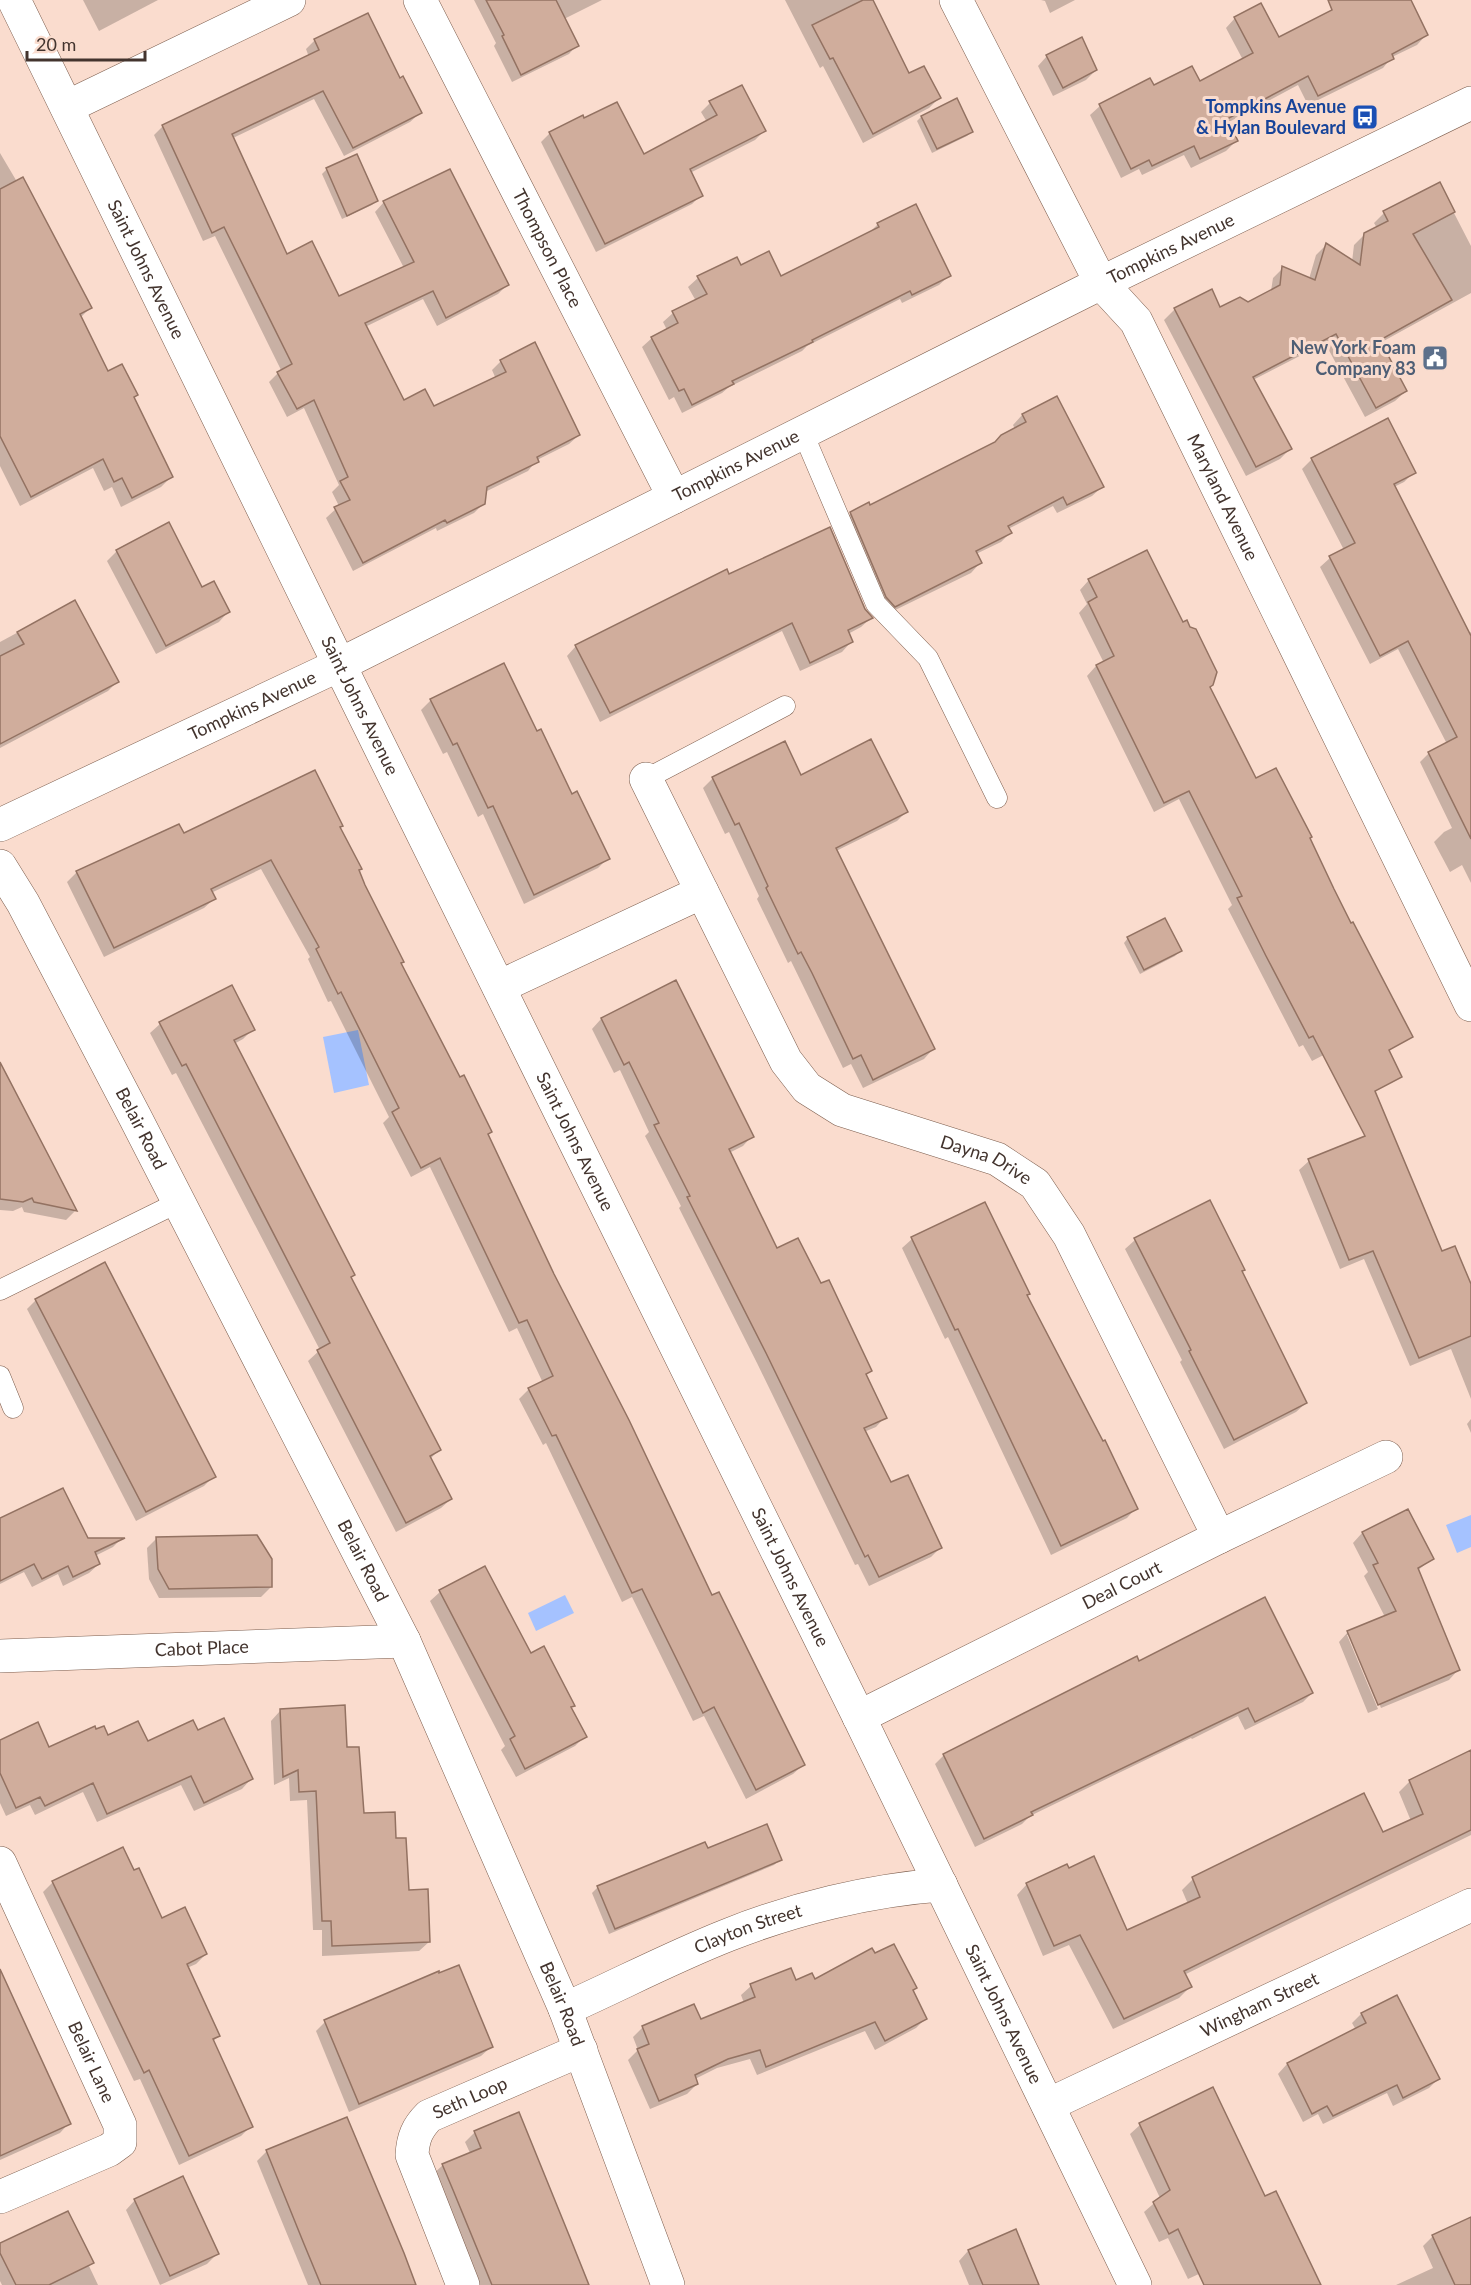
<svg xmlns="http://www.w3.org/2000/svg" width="1471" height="2285" font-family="Lato,sans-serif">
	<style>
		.water { fill: #a5c2ff }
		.shadow { fill: #0003 }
		.building { fill: #d0ad9c; stroke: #937262; stroke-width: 1.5 }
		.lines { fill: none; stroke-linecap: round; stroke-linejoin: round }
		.service-casing { stroke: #7c5d4d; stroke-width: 21 }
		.minor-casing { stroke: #7c5d4d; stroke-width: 34 }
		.service { stroke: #fff; stroke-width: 20 }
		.minor { stroke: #fff; stroke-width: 33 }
		.labels { text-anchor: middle; stroke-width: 6; stroke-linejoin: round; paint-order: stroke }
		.transit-label { font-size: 18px; font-weight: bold; fill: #164399; stroke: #fadcce; text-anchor: end }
		.street-label { font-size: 18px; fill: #43342e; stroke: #fadcce }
		.service-label { font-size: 18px; font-weight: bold; fill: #4e5e75; stroke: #fadcce; text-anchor: end }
	</style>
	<rect width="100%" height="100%" fill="#fadcce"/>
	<!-- water -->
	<g class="water">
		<polygon points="358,1030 369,1085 334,1093 323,1037"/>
		<polygon points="1471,1515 1471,1547 1457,1553 1446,1525"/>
		<polygon points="565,1595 574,1613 536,1631 528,1613"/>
	</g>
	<!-- shadow -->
	<g class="shadow">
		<polygon points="83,0 158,0 99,31"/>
		<polygon points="474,0 602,0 564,19 577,45 569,54 512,82 494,46 496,43"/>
		<polygon points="785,0 872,0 909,75 939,98 929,108 863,143 823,66 820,68"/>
		<polygon points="1041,0 1075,0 1050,13 1045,1"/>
		<polygon points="1356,0 1409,0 1426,35 1417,45 1392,57 1383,68 1308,105 1298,85 1227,123 1236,141 1226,151 1191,168 1184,155 1142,175 1139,169 1121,178 1090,115 1100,106 1150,80 1153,87 1199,83 1243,60 1226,28 1235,18 1278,39"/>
		<polygon points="315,40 399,80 420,113 410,122 344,156 314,99 233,138 286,256 338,298 404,268 375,212 384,202 507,285 498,294 437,326 423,299 365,327 403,402 433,408 496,379 492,370 501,361 579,435 569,444 537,460 528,471 485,492 484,503 474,513 437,531 436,528 353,571 326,518 339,506 332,492 339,485 304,408 287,417 269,382 281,370 215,236 203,241 154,135 163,126 309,57 306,49"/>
		<polygon points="1047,56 1096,70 1086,80 1053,96 1038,66"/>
		<polygon points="710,103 764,131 755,140 690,173 701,195 692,204 596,252 541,142 550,133 643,156 707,122 701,112"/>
		<polygon points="921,117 971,132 967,136 932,153 917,121"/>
		<polygon points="0,153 91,307 80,318 107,373 132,398 171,477 161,487 121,507 112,487 104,491 93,468 20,506 0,466"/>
		<polygon points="327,169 376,201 372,205 342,219 322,174"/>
		<polygon points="1439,184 1471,246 1471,293 1380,343 1406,391 1395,401 1365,417 1325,343 1253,380 1290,449 1280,459 1246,476 1164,320 1175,309 1211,291 1220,309 1248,303 1271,291 1273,278 1283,268 1309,279 1316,255 1326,245 1352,262 1354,245 1365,234 1377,228 1374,223 1384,213"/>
		<polygon points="878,224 949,276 939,285 902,303 900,299 807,346 802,351 729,387 722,393 682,413 674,397 669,400 642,347 652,338 667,330 663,322 673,313 696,301 688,287 698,278 736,259 740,267 780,278 868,234"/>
		<polygon points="1057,398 1102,487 1092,496 1057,513 1053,506 1008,529 1010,533 1001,542 976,554 980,563 971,573 885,615 841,523 851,513 870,507 995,443 1015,429 1013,425 1022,415"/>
		<polygon points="1312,459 1414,472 1404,482 1394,487 1468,634 1471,632 1471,883 1462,865 1450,872 1434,842 1444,832 1452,828 1420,762 1429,753 1447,744 1398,649 1370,664 1320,567 1330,558 1344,550 1302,469"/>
		<polygon points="117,551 202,589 228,612 219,622 156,654 107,561"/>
		<polygon points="728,576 864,610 871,618 861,627 848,634 851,642 842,652 800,671 782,631 600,722 567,656 576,646"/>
		<polygon points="1089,580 1209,688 1255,780 1308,839 1389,1021 1312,1061 1303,1045 1299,1047 1228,909 1232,905 1179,799 1154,812 1087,676 1096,666 1104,663 1079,613 1087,604 1080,590"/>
		<polygon points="74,602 117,682 108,691 0,748 0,642"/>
		<polygon points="431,700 536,733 608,858 598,868 524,904 483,814 478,817 447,752 443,754 421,710"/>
		<polygon points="800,777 906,812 897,821 836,851 933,1049 924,1059 863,1088 851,1064 843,1068 791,961 788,963 757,899 759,896 729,832 725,834 703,788 713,778"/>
		<polygon points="338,828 400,963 487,1135 552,1274 712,1597 803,1765 793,1774 746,1799 704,1716 693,1721 632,1597 622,1602 546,1443 543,1445 519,1399 529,1389 543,1383 517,1328 509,1332 430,1167 411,1177 383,1123 389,1117 331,1001 328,1002 308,959 310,957 261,869 211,893 214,899 204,908 104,957 67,882 77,872 183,835"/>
		<polygon points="1128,938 1180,951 1175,956 1140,974 1124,943"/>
		<polygon points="676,982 752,1136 743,1146 729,1153 777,1250 820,1285 870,1371 865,1376 885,1417 876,1427 864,1432 890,1484 941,1547 931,1557 869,1586 858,1564 855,1565 757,1363 679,1208 681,1206 645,1136 649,1132 620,1070 614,1073 592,1029 601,1019"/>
		<polygon points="160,1024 253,1029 243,1039 234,1044 350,1278 439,1450 430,1459 451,1499 441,1508 396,1532 308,1361 320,1350 176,1073 172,1075 150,1033"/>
		<polygon points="12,1089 75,1211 66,1220 24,1212 22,1207 13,1211 0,1210 0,1096"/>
		<polygon points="1309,1161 1441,1253 1471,1287 1471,1399 1451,1349 1410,1366 1364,1259 1340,1269 1299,1170"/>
		<polygon points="1209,1202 1241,1272 1306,1403 1296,1412 1224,1449 1180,1362 1182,1360 1125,1249 1135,1240"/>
		<polygon points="912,1239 1028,1294 1026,1296 1136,1508 1127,1518 1051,1555 948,1337 945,1339 902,1248"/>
		<polygon points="36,1300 214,1476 204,1486 136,1521 27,1309"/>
		<polygon points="1471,1419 1471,1433 1467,1424"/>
		<polygon points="1407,1511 1432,1559 1417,1571 1458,1670 1449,1680 1381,1708 1351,1635 1347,1635 1378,1709 1368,1713 1339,1642 1348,1632 1385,1617 1364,1576 1368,1572 1353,1543 1362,1533"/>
		<polygon points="0,1520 87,1540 121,1539 113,1547 95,1556 99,1564 89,1573 63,1586 58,1574 32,1587 24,1572 0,1584"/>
		<polygon points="157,1538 271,1587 261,1597 159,1598 149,1579 147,1548"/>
		<polygon points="484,1568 530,1655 573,1705 570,1708 585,1736 575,1746 516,1777 501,1750 505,1746 430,1601 440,1592"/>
		<polygon points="1139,1663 1312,1693 1303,1702 1245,1730 1238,1716 1192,1739 1191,1738 1030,1816 1022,1824 975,1847 935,1764 944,1755"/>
		<polygon points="280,1711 345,1749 362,1815 395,1840 407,1892 429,1942 419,1951 322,1956 322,1930 313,1930 307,1800 290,1801 289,1778 274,1785 271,1721"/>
		<polygon points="197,1732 251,1779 242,1789 194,1811 181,1785 97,1822 83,1792 35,1815 30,1805 6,1816 0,1803 0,1742 49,1749 107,1737 147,1743"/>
		<polygon points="1471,1752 1471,1835 1184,1975 1190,1987 1179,1998 1113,2029 1069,1945 1043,1956 1017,1895 1027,1884 1127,1932 1188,1904 1182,1890 1193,1879 1382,1834 1411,1821 1399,1792 1410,1781"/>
		<polygon points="707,1850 780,1860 774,1865 609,1934 592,1893 598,1887"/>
		<polygon points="53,1882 162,1920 206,1954 196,1964 187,1968 219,2036 212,2042 251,2126 241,2136 179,2165 140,2079 134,2081 43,1892"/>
		<polygon points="0,1973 69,2123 60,2133 0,2160"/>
		<polygon points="437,1975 491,2047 481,2056 349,2112 316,2031 325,2022"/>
		<polygon points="814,1981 915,1988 912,1991 926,2018 916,2028 875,2050 865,2031 757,2075 750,2059 717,2068 695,2079 697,2084 687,2094 650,2109 628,2060 638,2050 633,2037 642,2028 694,2006 700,2020 744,2003 741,1995 751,1986"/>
		<polygon points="1396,1997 1438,2079 1429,2088 1393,2106 1387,2093 1323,2124 1318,2114 1303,2122 1278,2074 1287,2064 1356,2030 1352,2023 1361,2014"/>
		<polygon points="1212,2089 1264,2198 1319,2285 1207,2285 1201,2273 1188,2279 1168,2238 1159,2242 1144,2212 1160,2198 1130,2134 1140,2125"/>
		<polygon points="475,2132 582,2285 479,2285 433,2174 443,2165 470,2153 465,2142"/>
		<polygon points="267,2151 414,2285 308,2285 257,2161"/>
		<polygon points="135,2200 217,2254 207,2264 160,2285 126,2210"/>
		<polygon points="1471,2218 1471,2285 1396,2285 1433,2268 1423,2246 1432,2237"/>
		<polygon points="0,2244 92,2263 89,2266 98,2285 2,2285 0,2281"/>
		<polygon points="968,2251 1038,2285 969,2285 959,2261"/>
	</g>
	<!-- building -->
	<g class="building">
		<polygon points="486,0 556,0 579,46 521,75 502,36 504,35"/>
		<polygon points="863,0 873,0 909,73 924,66 941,98 873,134 833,58 830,59 812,25"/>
		<polygon points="1328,0 1411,0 1428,35 1392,54 1394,59 1318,96 1308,76 1227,119 1238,141 1200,159 1194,146 1152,166 1149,160 1131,169 1099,104 1150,78 1154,85 1192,66 1200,81 1253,53 1234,17 1261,3 1279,37 1332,10"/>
		<polygon points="368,13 400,78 403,76 422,113 353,148 323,91 232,134 287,254 312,241 339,296 414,262 383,201 450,169 509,285 446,318 433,291 365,323 404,400 425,389 434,406 506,372 500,360 535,342 580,435 537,457 539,462 487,487 485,504 447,523 445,520 363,563 334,507 350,500 340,481 348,477 314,400 297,409 277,372 292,364 224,227 212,233 162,125 319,50 314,39"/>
		<polygon points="1082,37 1097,70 1063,88 1046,55"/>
		<polygon points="742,85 766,131 690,169 703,196 605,244 549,132 583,115 584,118 617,102 644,154 717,115 709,101"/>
		<polygon points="957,98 973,132 937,149 921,116"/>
		<polygon points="357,154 378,201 347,216 326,168"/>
		<polygon points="23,177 92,308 80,314 108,371 122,364 138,395 134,397 173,477 132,498 122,478 114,482 103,459 31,497 0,436 0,189"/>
		<polygon points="1440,182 1455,212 1413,234 1452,300 1380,340 1407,391 1376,408 1336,334 1253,377 1292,449 1256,467 1174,308 1212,289 1220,307 1240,297 1248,302 1280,285 1282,266 1315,280 1326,243 1360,265 1364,233 1388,221 1383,211"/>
		<polygon points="916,204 951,276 912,295 910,291 812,340 813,342 732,381 734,384 692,405 684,389 679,391 651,337 678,323 672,311 707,294 697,276 737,257 741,265 769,251 781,276 879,227 877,223"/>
		<polygon points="1057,396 1104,487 1067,505 1063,497 1008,526 1012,533 976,551 982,563 895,607 886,597 850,512 869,502 870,505 995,442 1001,435 1026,422 1022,414"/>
		<polygon points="1388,418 1416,473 1394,484 1471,636 1471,839 1428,752 1457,737 1408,641 1380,656 1329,556 1355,543 1311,458"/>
		<polygon points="169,522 202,587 214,581 230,612 166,646 116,550"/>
		<polygon points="830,527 865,609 873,618 848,630 853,642 810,663 792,623 610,713 575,645 727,569 729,574"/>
		<polygon points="1147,550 1183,622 1187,620 1190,627 1196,629 1217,672 1213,685 1210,687 1256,778 1276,768 1312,837 1310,838 1334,889 1351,923 1353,922 1413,1037 1389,1050 1402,1077 1375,1091 1442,1251 1455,1246 1471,1284 1471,1336 1419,1358 1373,1251 1349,1260 1308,1159 1365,1136 1313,1036 1309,1038 1266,956 1237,898 1242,896 1189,791 1164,803 1096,665 1114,656 1088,602 1097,597 1088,579"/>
		<polygon points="75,600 119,682 0,744 0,656 24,644 17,632"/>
		<polygon points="504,663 537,731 541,729 572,794 577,791 610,859 534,895 493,806 488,808 457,743 453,745 430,699"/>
		<polygon points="871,739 908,812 836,848 935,1049 873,1080 861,1055 853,1059 812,973 801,952 798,954 766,888 768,886 739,823 735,825 712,777 785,741 801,775"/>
		<polygon points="315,770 343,826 340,827 362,869 359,870 365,885 404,962 401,963 460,1077 464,1075 492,1132 488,1134 554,1274 629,1420 712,1595 719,1592 805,1765 756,1790 714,1707 703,1713 642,1589 632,1593 556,1435 552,1436 528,1388 553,1376 527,1320 519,1323 440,1158 421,1168 392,1112 399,1108 341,992 338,994 316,949 319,947 271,860 211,889 216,899 114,948 76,871 179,824 184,833"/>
		<polygon points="1165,918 1182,951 1144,970 1127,937"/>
		<polygon points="676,980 754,1137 729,1149 777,1248 798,1238 821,1283 829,1280 872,1371 866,1374 887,1418 864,1428 891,1482 908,1475 942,1548 879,1577 868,1555 865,1557 766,1353 687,1197 690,1196 654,1125 659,1123 629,1062 624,1065 601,1018"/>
		<polygon points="232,985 255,1030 234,1040 355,1275 351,1277 441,1450 430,1456 452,1499 406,1523 317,1350 330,1343 186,1064 182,1066 159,1022"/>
		<polygon points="0,1062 54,1166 77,1211 34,1202 32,1198 23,1202 0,1199"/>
		<polygon points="1210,1200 1245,1270 1242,1271 1307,1403 1234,1440 1189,1351 1191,1350 1134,1238"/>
		<polygon points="985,1202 1030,1294 1027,1295 1103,1441 1105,1440 1138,1509 1061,1546 958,1329 955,1330 911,1237"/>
		<polygon points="105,1262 216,1477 146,1512 35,1299"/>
		<polygon points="63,1488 88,1538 125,1538 95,1552 100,1564 73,1577 68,1566 42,1579 34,1564 0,1581 0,1518"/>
		<polygon points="1408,1509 1434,1559 1418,1568 1460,1670 1378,1705 1347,1631 1396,1611 1373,1565 1378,1563 1362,1532"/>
		<polygon points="257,1535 272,1559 272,1587 169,1589 158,1569 156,1537"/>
		<polygon points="485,1566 531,1653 544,1646 575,1706 571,1707 587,1737 525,1769 510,1739 515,1736 439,1590"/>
		<polygon points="1265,1597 1313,1693 1255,1722 1248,1708 1031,1812 1033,1815 984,1839 943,1754 1137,1656 1139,1661"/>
		<polygon points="345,1705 347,1747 359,1747 364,1813 395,1812 396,1838 406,1838 409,1890 428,1889 430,1942 332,1946 331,1921 322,1921 316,1791 299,1792 298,1770 283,1777 280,1709"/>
		<polygon points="224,1718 253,1779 204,1803 191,1776 107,1814 93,1783 45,1806 40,1797 16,1808 0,1773 0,1740 38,1722 49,1747 95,1726 96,1729 104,1726 108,1735 138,1721 148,1741 193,1720 198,1730"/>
		<polygon points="1471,1750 1471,1830 1184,1971 1192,1987 1124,2019 1080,1935 1054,1946 1026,1883 1067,1864 1069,1868 1094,1856 1127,1930 1200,1897 1192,1877 1364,1793 1383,1832 1423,1814 1409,1780"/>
		<polygon points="767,1824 782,1860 615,1929 597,1886 705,1842 708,1848"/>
		<polygon points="123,1847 134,1870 139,1868 162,1918 185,1907 207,1954 187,1964 220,2036 213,2039 253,2127 189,2156 149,2070 144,2073 52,1881"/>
		<polygon points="894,1944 917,1988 913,1990 927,2019 885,2041 875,2022 766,2067 760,2050 728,2059 695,2075 698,2084 659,2101 637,2049 649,2044 642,2026 694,2004 701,2019 755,1997 750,1984 791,1968 796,1980 812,1973 815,1979 872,1948 875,1953"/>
		<polygon points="459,1965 493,2047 359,2104 324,2020 439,1971 439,1973"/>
		<polygon points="0,1969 71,2124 0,2156"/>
		<polygon points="1397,1995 1440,2079 1403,2098 1397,2085 1333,2116 1327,2106 1312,2114 1287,2063 1366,2023 1361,2013"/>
		<polygon points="1213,2087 1265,2196 1276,2191 1321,2285 1204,2285 1178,2229 1169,2234 1153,2202 1170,2190 1139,2123"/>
		<polygon points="519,2112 571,2240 589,2285 492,2285 453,2190 442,2164 481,2148 474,2131"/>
		<polygon points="347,2117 404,2253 416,2285 321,2285 304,2244 266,2150"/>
		<polygon points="183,2176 219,2254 170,2276 134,2199"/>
		<polygon points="68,2211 94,2263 49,2285 16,2285 0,2253 0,2243"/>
		<polygon points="1471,2217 1471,2285 1455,2285 1432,2235"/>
		<polygon points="1016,2229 1039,2285 983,2285 968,2250"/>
	</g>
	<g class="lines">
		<defs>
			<g id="service">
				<polyline points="803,433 876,604 928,658 997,798"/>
				<polyline points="646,779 785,706"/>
				<polyline points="0,1290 179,1202"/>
				<polyline points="0,1376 13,1408"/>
			</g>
			<g id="minor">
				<path id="s1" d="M14,0L338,662L859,1717L1135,2285"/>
				<path id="s2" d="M420,0L674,497"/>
				<path id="s3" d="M956,0L1101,283L1136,321L1471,1005"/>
				<polyline points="67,107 289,0"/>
				<path id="s4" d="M646,779L786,1061L807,1088L842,1110L997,1159L1035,1184L1069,1235L1219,1537"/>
				<path id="s5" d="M0,825L339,665L1101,283L1471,103"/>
				<path id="s6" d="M0,866L23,903L135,1117L404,1641L565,2009L668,2285"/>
				<polyline points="499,987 702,892"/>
				<path id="s7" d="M0,1656L404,1641"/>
				<path id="s8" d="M859,1717L1219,1537L1386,1457"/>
				<path id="s9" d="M0,1863L120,2125V2142L109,2150L0,2197"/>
				<path id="s10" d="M565,2009C619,1985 672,1957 728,1935C793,1909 870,1890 941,1885"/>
				<path id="s11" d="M1048,2105L1471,1905"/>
				<path id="s12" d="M463,2285L412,2155C413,2138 417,2128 429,2116L581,2050"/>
			</g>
		</defs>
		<!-- service casing -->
		<use href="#service" class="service-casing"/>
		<!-- minor casing -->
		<use href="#minor" class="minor-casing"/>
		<!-- service -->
		<use href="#service" class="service"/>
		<!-- minor -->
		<use href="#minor" class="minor"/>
	</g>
	<!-- icons -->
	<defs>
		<symbol id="bus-square" viewBox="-11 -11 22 22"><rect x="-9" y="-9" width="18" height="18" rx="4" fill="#1a4fb4" stroke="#fadcce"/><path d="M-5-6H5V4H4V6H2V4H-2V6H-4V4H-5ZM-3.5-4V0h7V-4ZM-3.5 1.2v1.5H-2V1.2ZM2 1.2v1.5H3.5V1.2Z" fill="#fff"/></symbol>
		<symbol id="civic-square" viewBox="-11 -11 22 22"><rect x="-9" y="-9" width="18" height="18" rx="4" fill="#5c6f8a" stroke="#fadcce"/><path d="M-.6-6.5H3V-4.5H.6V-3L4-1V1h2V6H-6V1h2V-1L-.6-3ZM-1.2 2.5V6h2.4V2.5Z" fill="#fff"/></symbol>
	</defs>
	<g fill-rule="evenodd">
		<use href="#bus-square" x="1350" y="102" width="30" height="30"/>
		<use href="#civic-square" x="1420" y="343" width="30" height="30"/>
	</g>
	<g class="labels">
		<!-- transit labels -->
		<g class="transit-label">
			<text x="1346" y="113">Tompkins Avenue<tspan x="1346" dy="21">&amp; Hylan Boulevard</tspan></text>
		</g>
		<!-- street labels -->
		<g class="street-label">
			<text dy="6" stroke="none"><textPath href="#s2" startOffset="279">Thompson Place</textPath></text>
			<text dy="6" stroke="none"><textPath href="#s5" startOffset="1305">Tompkins Avenue</textPath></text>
			<text dy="6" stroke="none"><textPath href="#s1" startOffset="300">Saint Johns Avenue</textPath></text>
			<text dy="6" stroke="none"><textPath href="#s5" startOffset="819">Tompkins Avenue</textPath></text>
			<text dy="6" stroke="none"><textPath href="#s3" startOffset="566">Maryland Avenue</textPath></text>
			<text dy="6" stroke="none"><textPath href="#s5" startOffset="279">Tompkins Avenue</textPath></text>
			<text dy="6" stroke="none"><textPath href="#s1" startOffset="786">Saint Johns Avenue</textPath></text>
			<text dy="6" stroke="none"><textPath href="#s6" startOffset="298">Belair Road</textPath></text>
			<text dy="6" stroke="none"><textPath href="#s1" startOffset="1272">Saint Johns Avenue</textPath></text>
			<text dy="6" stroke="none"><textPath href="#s4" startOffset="543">Dayna Drive</textPath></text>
			<text dy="6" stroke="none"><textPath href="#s6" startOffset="784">Belair Road</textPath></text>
			<text dy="6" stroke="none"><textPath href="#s1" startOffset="1758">Saint Johns Avenue</textPath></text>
			<text dy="6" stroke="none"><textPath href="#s8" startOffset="294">Deal Court</textPath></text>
			<text dy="6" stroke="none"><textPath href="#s7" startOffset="202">Cabot Place</textPath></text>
			<text dy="6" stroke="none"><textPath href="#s10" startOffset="200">Clayton Street</textPath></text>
			<text dy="6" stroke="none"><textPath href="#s6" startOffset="1270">Belair Road</textPath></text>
			<text dy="6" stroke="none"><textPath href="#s11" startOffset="234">Wingham Street</textPath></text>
			<text dy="6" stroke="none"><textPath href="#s1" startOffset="2244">Saint Johns Avenue</textPath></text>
			<text dy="6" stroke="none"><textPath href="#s9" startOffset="219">Belair Lane</textPath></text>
			<text dy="6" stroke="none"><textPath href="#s12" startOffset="228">Seth Loop</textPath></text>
		</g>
		<!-- service labels -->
		<g class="service-label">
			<text x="1416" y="354">New York Foam<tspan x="1416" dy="21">Company 83</tspan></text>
		</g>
	</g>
	<!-- scale -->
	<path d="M27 51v9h118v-9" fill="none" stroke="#43342e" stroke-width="3"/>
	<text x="36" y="51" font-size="18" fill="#43342e" stroke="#fadcce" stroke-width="4.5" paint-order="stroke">20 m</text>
</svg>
